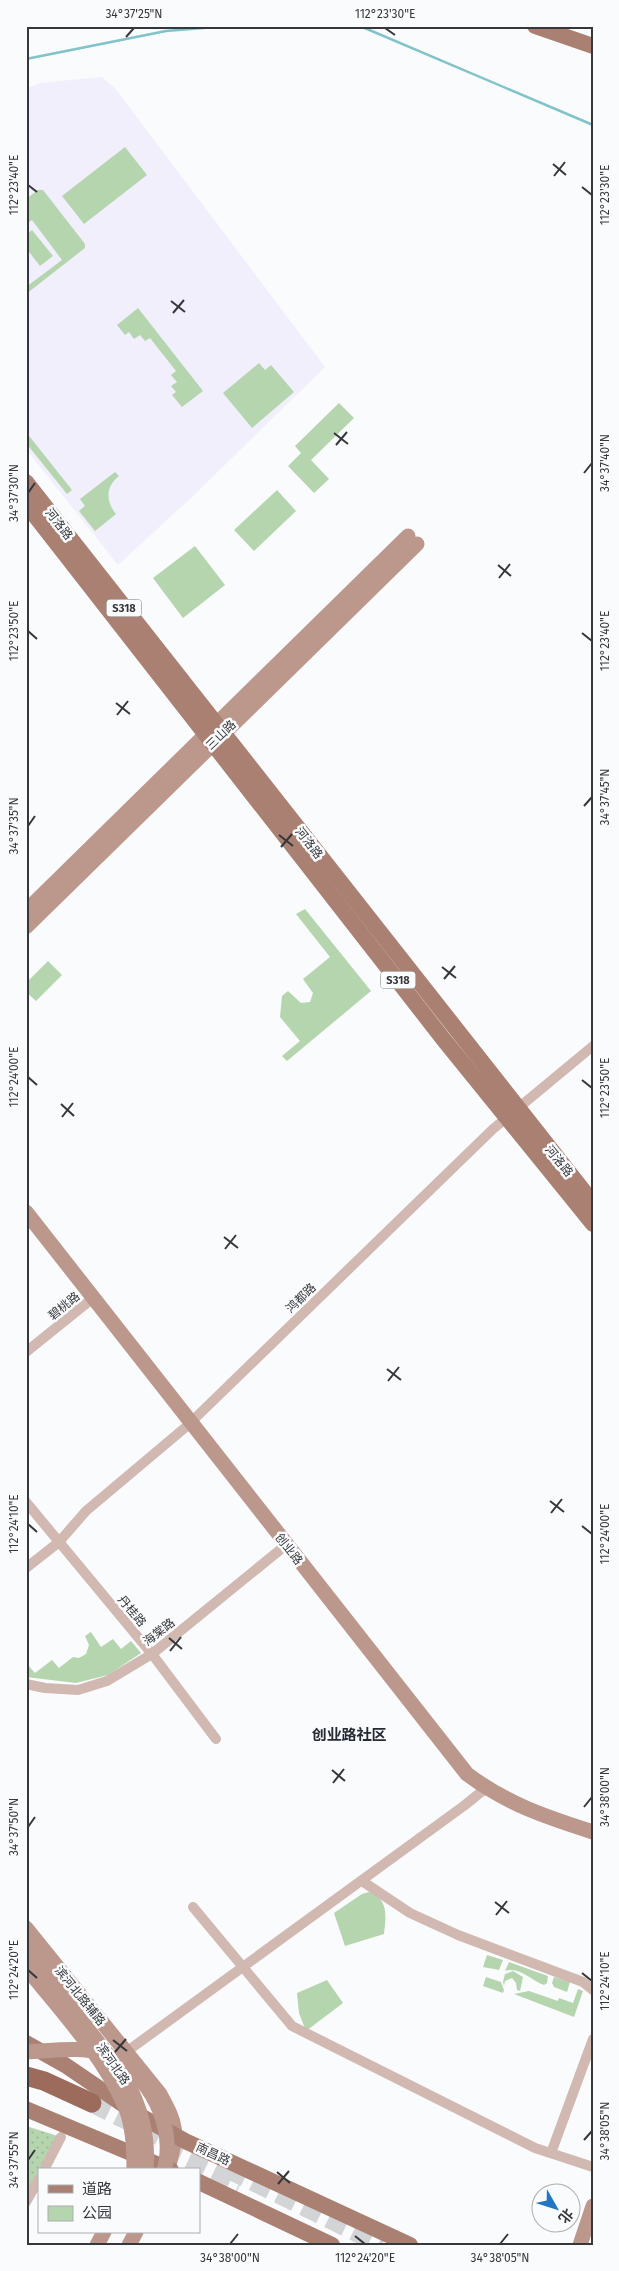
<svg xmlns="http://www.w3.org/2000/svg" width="619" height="2271" font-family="'Fira Sans','Noto Sans SC',sans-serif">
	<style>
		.commercial { fill: #f1effc }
		.green { fill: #b5d5ae }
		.park { fill: url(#park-dots) }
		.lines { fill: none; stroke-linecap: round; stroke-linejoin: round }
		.stream { stroke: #80c3c8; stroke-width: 2.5 }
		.highway-tunnel { stroke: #d3d4d6; stroke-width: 19; stroke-dasharray: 19 9; stroke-linecap: butt }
		.street { stroke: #d1b8b0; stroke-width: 10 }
		.secondary { stroke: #bb978c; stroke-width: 15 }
		.primary { stroke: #aa8072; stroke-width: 16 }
		.highway { stroke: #9c6b5b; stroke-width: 19 }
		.secondary-bridge { stroke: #bb978c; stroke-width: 15 }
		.ticks { fill: none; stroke: #35373b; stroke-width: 2 }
		.labels { text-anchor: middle; stroke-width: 5; stroke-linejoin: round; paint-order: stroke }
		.shield { fill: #fafbfd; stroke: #707275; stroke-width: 1 }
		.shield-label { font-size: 11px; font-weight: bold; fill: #35373b }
		.street-label { font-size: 12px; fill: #35373b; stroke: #fafbfd }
		.quarter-label { font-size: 15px; font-weight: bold; fill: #262a33; stroke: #fafbfd }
		.neatline { fill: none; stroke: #35373b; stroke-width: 2 }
		.ticks-label { font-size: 12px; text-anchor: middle; fill: #35373b }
	</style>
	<defs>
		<pattern id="park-dots" width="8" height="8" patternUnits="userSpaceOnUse" patternTransform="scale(1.25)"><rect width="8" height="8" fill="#b5d5ae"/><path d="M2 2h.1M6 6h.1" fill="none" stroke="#9cb797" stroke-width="1.8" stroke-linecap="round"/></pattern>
	</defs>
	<rect width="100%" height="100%" fill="#fafbfd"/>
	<!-- commercial -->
	<polygon class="commercial" points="102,77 115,88 325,367 192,497 118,565 26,449 26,89 39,83"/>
	<!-- green -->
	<g class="green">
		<polygon points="125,147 147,175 84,224 62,196"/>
		<polygon points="38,190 43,190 85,244 85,248 26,294 26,287 62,260 32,220 26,224 26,199"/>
		<polygon points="32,230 53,256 40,266 26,248 26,235"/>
		<polygon points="138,308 203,391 182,407 172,395 176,392 171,386 177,382 171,375 176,371 150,338 145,341 140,335 134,339 129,332 125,335 117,325"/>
		<polygon points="259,363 265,370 271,365 294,392 252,428 223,393"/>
		<polygon points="339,403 354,418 311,460 329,479 314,493 288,466 301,453 295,446"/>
		<polygon points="26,432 72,490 67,494 26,443"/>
		<path d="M115,472L119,476C105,487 106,502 116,514L95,531L79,511L85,506L80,499Z"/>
		<polygon points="277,490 296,511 254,551 234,530"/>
		<polygon points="195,546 225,585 183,618 153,578"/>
		<polygon points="305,909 371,991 287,1061 282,1056 300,1041 280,1017 282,996 288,991 301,1003 310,1002 313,993 303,979 330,957 296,914"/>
		<polygon points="48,961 62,975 36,1001 26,992 26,983"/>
		<polygon points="91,1632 101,1647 113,1639 121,1649 131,1641 141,1653 108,1675 76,1683 26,1677 26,1663 35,1673 52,1660 59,1668 73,1657 79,1658 86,1654 89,1645 85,1636"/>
		<path d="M369,1892C389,1898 386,1918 384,1934L345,1946L334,1913L362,1894Z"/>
		<polygon points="487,1955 503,1960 499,1970 483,1967"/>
		<path d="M509,1962L548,1976L547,1983L544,1985C531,1980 519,1966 505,1971Z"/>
		<polygon points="513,1971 523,1977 520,1991 517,1990 516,1983 512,1978 505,1981 504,1986 503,1982 505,1974"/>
		<polygon points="486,1977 501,1982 504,1990 503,1993 483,1986"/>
		<polygon points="554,1977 570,1982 567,1992 554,1987 552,1983"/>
		<polygon points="327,1980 343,2003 306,2031 299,2013 297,1993"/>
		<polygon points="578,1989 583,1991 574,2017 514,1994 529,1991 558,2001 559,1998 573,2003"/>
	</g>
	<!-- park -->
	<polygon class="park" points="26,2126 61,2137 44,2170 39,2170 39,2179 26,2202"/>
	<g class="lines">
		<!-- stream -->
		<g class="stream">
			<polyline points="360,26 593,125"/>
			<polyline points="26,59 166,31 228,26"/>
		</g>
		<!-- highway-tunnel -->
		<g class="highway-tunnel">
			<polyline points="92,2103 181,2147"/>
			<polyline points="163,2148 240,2185"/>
			<polyline points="228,2169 382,2245"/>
		</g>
		<!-- street -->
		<g class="street">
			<polyline points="26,1352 93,1298"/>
			<polyline points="26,1502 152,1654 216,1739"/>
			<polyline points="26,1568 59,1542 86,1511 187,1426 493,1129 593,1046"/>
			<polyline points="26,1684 45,1688 78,1690 107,1681 152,1654 286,1545"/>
			<polyline points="362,1881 410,1913 458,1935 583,1982 593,1990"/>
			<polyline points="193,1907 292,2026 535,2148 593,2167"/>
			<polyline points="122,2055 465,1805 486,1788"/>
			<polyline points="551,2153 593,2039"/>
			<polyline points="44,2170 61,2137"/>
			<polyline points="26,2202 39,2179"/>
		</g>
		<!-- secondary -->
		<g class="secondary">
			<polyline points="26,911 408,536"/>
			<polyline points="26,927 417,544"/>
			<path d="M26,1212L467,1774C507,1804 546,1817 593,1832"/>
			<path d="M26,1928L160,2094C177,2125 178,2131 169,2165"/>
			<polyline points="97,2245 104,2232"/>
			<polyline points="129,2245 136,2232"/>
			<polyline points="580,2245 593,2206"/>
		</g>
		<!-- primary -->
		<g class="primary">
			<polyline points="535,26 593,46"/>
			<polyline points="26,482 593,1203"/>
			<polyline points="26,504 444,1040 593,1224"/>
			<polyline points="26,2043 65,2065 137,2114 185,2141 410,2245"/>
			<polyline points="26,2109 171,2170"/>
			<polyline points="199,2182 332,2245"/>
		</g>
		<!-- highway -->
		<polyline class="highway" points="26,2076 44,2081 92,2103"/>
		<!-- secondary-bridge -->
		<g class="secondary-bridge">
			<path d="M26,1950L123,2074C140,2105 149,2134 146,2170"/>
			<path d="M26,1967C59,2009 101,2053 123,2102C133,2122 134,2147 134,2170"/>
			<path d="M26,2052C53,2051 83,2045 109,2056C149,2072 177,2128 164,2170"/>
		</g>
	</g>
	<!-- ticks -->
	<path class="ticks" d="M385,28L395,35M126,37L134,28M553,164L566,175M554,176L565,162M28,185L37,192M582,187L592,195M171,301L185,312M173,313L184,300M334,433L348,444M336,445L347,432M584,473L592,463M28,493L35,483M498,565L511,576M499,578L510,564M28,631L37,639M582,633L592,641M116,703L130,714M117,715L128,701M584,806L592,797M28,826L35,816M279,835L293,846M281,847L292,834M442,967L456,978M444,979L455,966M28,1077L37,1085M582,1080L592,1088M61,1104L74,1116M62,1117L73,1103M224,1237L238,1248M225,1249L236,1235M387,1369L401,1380M388,1381L399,1367M550,1501L564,1512M551,1513L562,1499M28,1524L37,1532M582,1526L592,1534M169,1638L182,1649M170,1651L181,1637M332,1770L345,1781M333,1783L344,1769M584,1807L592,1797M28,1827L35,1817M495,1902L509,1913M496,1915L507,1901M28,1970L37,1978M582,1973L592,1981M113,2040L127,2051M115,2052L126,2039M584,2140L592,2131M28,2160L35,2150M277,2172L290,2183M278,2184L289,2171M355,2236L365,2244M230,2244L238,2234M500,2244L508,2234"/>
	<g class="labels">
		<!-- shield labels -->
		<g class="shield">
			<rect x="106.5" y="599.5" width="35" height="17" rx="4"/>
			<rect x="380.5" y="971.5" width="35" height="17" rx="4"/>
		</g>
		<g class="shield-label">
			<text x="124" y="612">S318</text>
			<text x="398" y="984">S318</text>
		</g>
		<!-- street labels -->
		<g class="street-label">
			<text transform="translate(59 524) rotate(52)" y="4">河洛路</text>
			<text transform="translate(221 735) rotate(-44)" y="4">三山路</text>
			<text transform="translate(309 843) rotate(52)" y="4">河洛路</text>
			<text transform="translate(559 1161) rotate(51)" y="4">河洛路</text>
			<text transform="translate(301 1298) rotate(-44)" y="4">鸿都路</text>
			<text transform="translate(64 1306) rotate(-39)" y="4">碧桃路</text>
			<text transform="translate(289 1549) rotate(52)" y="4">创业路</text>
			<text transform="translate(132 1611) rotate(50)" y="4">丹桂路</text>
			<text transform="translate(159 1632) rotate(-38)" y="4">海棠路</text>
			<text transform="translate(80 1996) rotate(51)" y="4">滨河北路辅路</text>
			<text transform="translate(113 2064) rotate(55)" y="4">滨河北路</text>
			<text transform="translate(213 2154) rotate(25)" y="4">南昌路</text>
		</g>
		<!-- quarter labels -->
		<g class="quarter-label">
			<text x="349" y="1740">创业路社区</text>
		</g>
	</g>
	<!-- border -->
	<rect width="619" height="2271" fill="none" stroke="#fafbfd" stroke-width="55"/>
	<!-- legend -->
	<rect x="38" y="2168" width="162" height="65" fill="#fafbfd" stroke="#abadaf"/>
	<rect x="48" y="2185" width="25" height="8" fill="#aa8072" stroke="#abadaf"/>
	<text x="82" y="2194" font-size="15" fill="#35373b">道路</text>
	<rect x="48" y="2206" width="25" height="15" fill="#b5d5ae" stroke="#abadaf"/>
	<text x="82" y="2218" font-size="15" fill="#35373b">公园</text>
	<!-- north arrow -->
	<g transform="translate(556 2208) rotate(129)"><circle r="24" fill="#fafbfd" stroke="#abadaf"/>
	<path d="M0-4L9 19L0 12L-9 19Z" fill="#2276c4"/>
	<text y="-8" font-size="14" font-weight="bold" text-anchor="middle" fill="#35373b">北</text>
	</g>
	<rect x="28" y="28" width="564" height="2216" class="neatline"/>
	<g class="ticks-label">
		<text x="134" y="18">34°37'25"N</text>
		<text x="385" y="18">112°23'30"E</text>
		<text transform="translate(14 185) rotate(-90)" y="4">112°23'40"E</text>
		<text transform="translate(605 195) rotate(-90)" y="4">112°23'30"E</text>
		<text transform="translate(605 463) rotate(-90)" y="4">34°37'40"N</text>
		<text transform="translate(14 493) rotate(-90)" y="4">34°37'30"N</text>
		<text transform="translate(14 631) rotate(-90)" y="4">112°23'50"E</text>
		<text transform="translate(605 641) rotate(-90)" y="4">112°23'40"E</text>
		<text transform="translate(605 797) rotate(-90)" y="4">34°37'45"N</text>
		<text transform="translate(14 826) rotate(-90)" y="4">34°37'35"N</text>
		<text transform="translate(14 1077) rotate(-90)" y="4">112°24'00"E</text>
		<text transform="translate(605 1088) rotate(-90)" y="4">112°23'50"E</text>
		<text transform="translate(14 1524) rotate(-90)" y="4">112°24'10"E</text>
		<text transform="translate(605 1534) rotate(-90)" y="4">112°24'00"E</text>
		<text transform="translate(605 1797) rotate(-90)" y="4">34°38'00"N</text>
		<text transform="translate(14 1827) rotate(-90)" y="4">34°37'50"N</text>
		<text transform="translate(14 1970) rotate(-90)" y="4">112°24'20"E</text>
		<text transform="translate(605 1981) rotate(-90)" y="4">112°24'10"E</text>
		<text transform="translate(605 2131) rotate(-90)" y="4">34°38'05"N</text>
		<text transform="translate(14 2160) rotate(-90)" y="4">34°37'55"N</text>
		<text x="230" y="2262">34°38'00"N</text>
		<text x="365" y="2262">112°24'20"E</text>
		<text x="500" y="2262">34°38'05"N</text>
	</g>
</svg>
